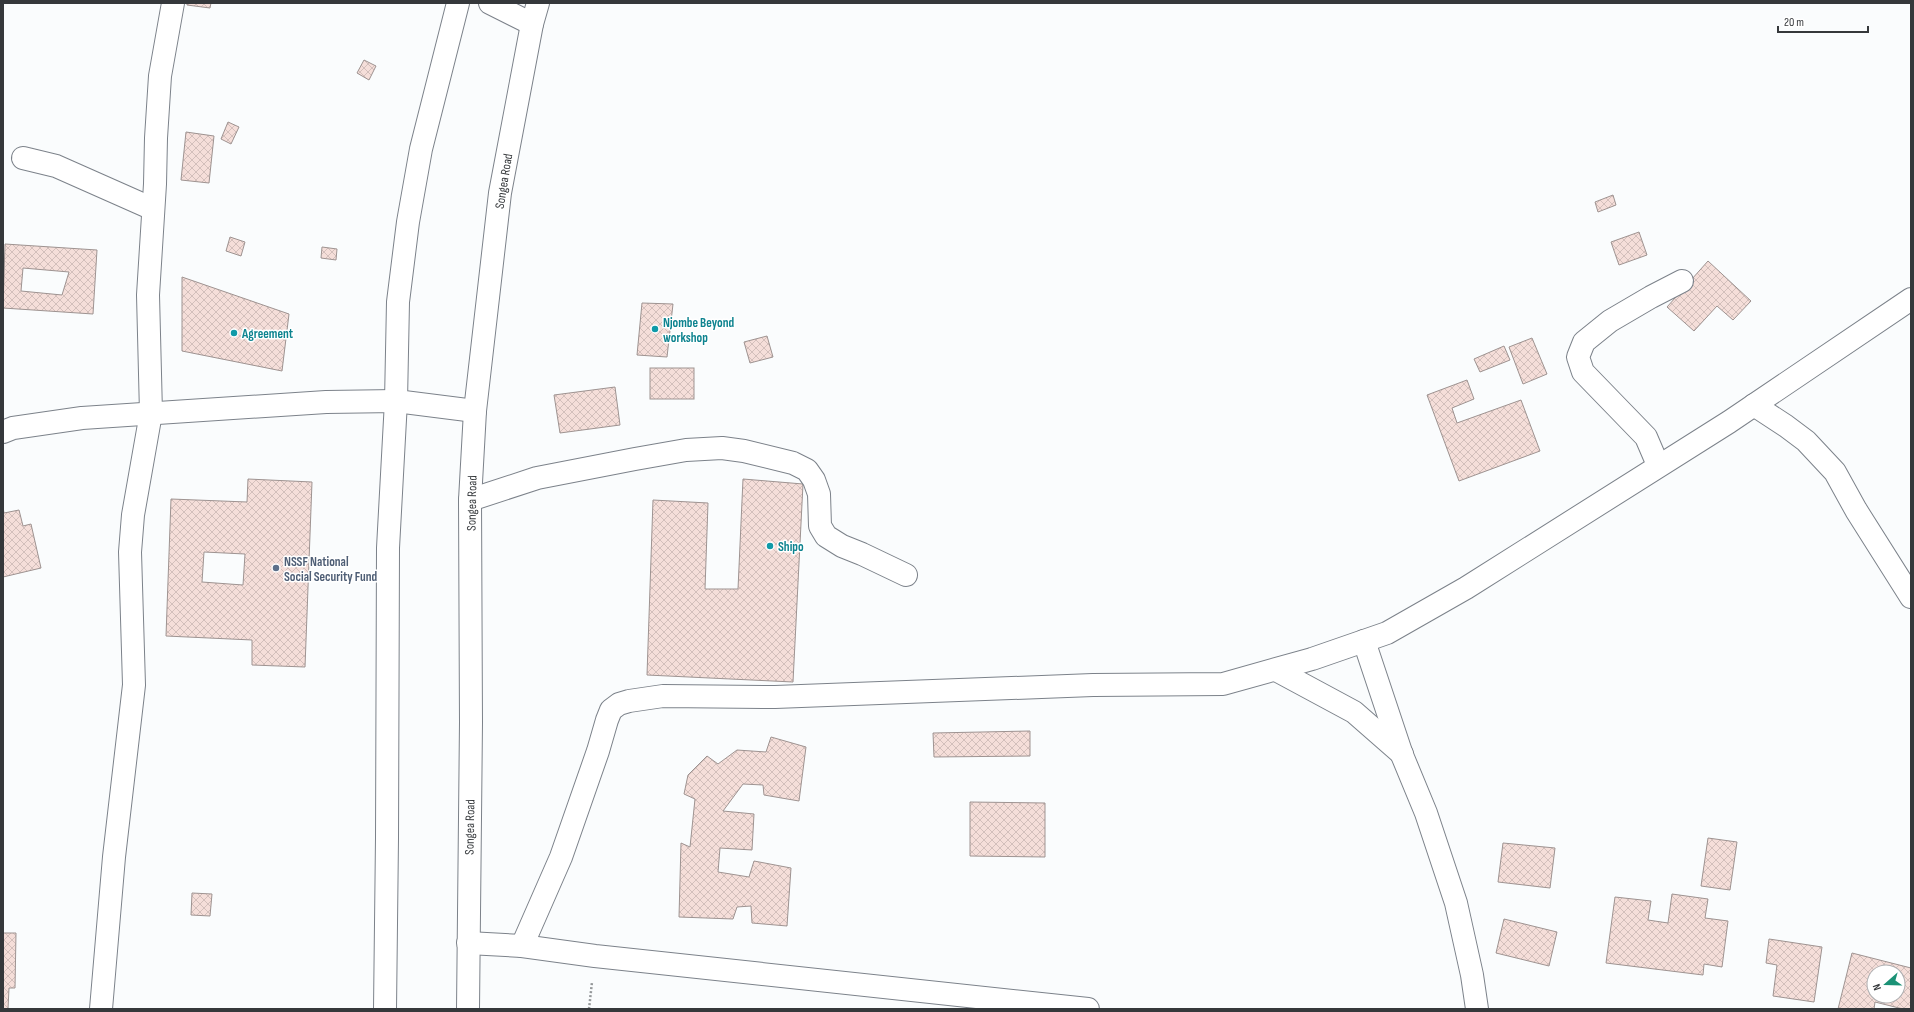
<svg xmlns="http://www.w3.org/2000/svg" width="1914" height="1012" font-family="'Sofia Sans Condensed',sans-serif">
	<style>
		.building { fill: url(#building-cross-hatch); stroke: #9e9391; fill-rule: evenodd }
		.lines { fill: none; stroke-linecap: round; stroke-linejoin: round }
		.minor-casing { stroke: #7c828a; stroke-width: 24 }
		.highway-casing { stroke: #7c828a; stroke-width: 24 }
		.path { stroke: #95989a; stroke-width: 2.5; stroke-dasharray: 2 2; stroke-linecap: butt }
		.minor { stroke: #fff; stroke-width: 22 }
		.highway { stroke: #fff; stroke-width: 22 }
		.culture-dot { fill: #0f9aa8; stroke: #fff; stroke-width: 1.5 }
		.service-dot { fill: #5c6f8a; stroke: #fff; stroke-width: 1.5 }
		.labels { text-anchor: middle; stroke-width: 3; stroke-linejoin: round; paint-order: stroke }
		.street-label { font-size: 13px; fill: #35383b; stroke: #fff }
		.culture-label { font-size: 13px; font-weight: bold; fill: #0d838f; stroke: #fff; text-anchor: start }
		.service-label { font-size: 13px; font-weight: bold; fill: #4e5e75; stroke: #fff; text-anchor: start }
	</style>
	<defs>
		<pattern id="building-cross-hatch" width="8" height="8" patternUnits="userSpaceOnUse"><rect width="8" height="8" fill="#f5ded9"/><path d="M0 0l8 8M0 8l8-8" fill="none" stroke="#d3bfbb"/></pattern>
	</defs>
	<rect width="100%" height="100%" fill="#fafcfd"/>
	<!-- building -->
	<g class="building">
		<polygon points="187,3 211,3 210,8 187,5"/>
		<polygon points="364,60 376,66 369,80 357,73"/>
		<polygon points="228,122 239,127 231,144 221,139"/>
		<polygon points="186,132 214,136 209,183 181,180"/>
		<polygon points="1613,195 1616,205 1598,212 1595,202"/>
		<polygon points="1639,232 1647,255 1619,265 1611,242"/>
		<polygon points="230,237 245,242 241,256 226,251"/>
		<path d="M5,244L97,250L93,314L3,308ZM23,268L69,272L62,295L21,291Z"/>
		<polygon points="322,247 337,249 336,260 321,258"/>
		<polygon points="1708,261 1751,301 1733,320 1717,306 1694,331 1667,307"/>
		<polygon points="182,277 289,314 282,371 182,351"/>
		<polygon points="642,303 673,304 667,357 637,355"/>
		<polygon points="767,336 773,357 750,363 744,342"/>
		<polygon points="1532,338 1547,374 1523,384 1509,347"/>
		<polygon points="1504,346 1510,360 1480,372 1474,359"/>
		<rect x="650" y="368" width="44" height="31"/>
		<polygon points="1467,380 1474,399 1452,408 1457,423 1521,400 1540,451 1459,481 1427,395"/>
		<polygon points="615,387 620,425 560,433 554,395"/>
		<path d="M248,479L312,482L305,667L252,665V640L166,636L171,499L247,502ZM204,552L245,554L243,585L202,582Z"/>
		<polygon points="743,479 803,484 793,682 647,675 653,500 708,503 705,589 738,589"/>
		<polygon points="3,507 4,513 19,510 23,526 31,524 41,568 3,577"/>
		<polygon points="1030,731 1030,756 934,757 933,733"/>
		<polygon points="771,737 806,747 799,801 764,795 763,785 743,784 723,811 754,814 752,850 720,848 718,872 749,877 754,861 791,868 787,926 752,923 751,906 737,907 733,919 679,917 681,843 690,847 695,799 684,794 688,775 707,756 718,764 737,750 766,752"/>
		<polygon points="970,802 1045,803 1045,857 970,856"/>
		<polygon points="1708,838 1737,842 1730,890 1701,886"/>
		<polygon points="1503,843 1555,848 1550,888 1498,882"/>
		<polygon points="192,893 212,894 210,916 191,915"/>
		<polygon points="1672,894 1708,899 1705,918 1728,921 1722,967 1704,964 1703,975 1606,963 1615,897 1651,901 1648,920 1668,923"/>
		<polygon points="1504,919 1557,932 1549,966 1496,953"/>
		<polygon points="3,933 16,933 15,988 9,988 8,1009 3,1009"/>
		<polygon points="1769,939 1822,947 1814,1002 1773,996 1777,965 1766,963"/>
		<path d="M1852,953L1911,968V1009H1903L1875,1002L1874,1009H1838ZM1874,972H1898V996H1874Z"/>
	</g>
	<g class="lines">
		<defs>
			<g id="minor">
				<polyline points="490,3 532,24"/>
				<polyline points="23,158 56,166 153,209"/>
				<polyline points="1754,405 1786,426 1806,441 1835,472 1856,510 1911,597"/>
				<polyline points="3,432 13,428 82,418 326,402 396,401 475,411"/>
				<polyline points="1658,465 1646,437 1583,372 1578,357 1584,342 1610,321 1651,297 1682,281"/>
				<polyline points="470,500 537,478 635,459 686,450 722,448 744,451 793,463 807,470 814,480 819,494 820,526 826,536 842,546 862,554 906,575"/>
				<polyline points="1364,641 1402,755 1426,813 1456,903 1472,975 1477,1009"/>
				<polyline points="1276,670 1354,712 1402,754"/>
				<polyline points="468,943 522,946 595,956 1088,1009"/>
				<polyline points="522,946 561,857 598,751 607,720 611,710 619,704 629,701 663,696 775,697 1093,685 1223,684 1312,659 1387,633 1466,588 1729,422 1911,299"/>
				<polyline points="101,1009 114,857 134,685 130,552 133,515 151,413 148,295 155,184 156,138 160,76 173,3"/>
				<polyline points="385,1009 387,838 388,548 396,401 398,302 408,222 421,149 458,3"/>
			</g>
			<polyline id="highway" points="468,1009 471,722 470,500 475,411 500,193 532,24 538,3"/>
		</defs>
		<!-- minor casing -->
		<use href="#minor" class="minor-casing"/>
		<!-- highway casing -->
		<use href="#highway" class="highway-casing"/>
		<!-- path -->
		<polyline class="path" points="589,1009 592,982"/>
		<!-- minor -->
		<use href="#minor" class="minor"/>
		<!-- highway -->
		<use href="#highway" class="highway"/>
	</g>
	<!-- markers -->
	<g class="culture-dot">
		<circle cx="655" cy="329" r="4"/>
		<circle cx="234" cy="333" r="4"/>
		<circle cx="770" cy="546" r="4"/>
	</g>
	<circle class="service-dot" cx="276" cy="568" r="4"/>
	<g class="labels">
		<!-- street labels -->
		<g class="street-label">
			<text transform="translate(503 181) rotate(-81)" y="5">Songea Road</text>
			<text transform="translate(471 503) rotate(-89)" y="5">Songea Road</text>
			<text transform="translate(469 827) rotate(-89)" y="5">Songea Road</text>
		</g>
		<!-- culture labels -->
		<g class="culture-label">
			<text x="663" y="327">Njombe Beyond<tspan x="663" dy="15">workshop</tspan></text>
			<text x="242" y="338">Agreement</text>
			<text x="778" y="551">Shipo</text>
		</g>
		<!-- service labels -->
		<g class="service-label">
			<text x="284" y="566">NSSF National<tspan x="284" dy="15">Social Security Fund</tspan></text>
		</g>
	</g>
	<!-- border -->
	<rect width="1914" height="1012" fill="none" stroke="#35383b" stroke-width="8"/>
	<!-- north arrow -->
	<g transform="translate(1886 984) rotate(250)"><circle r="19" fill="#ffffff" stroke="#aeafb1"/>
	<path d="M0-3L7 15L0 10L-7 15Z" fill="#1b9276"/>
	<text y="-6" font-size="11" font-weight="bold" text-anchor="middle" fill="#35383b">N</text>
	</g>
	<!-- scale -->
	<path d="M1778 26v6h90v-6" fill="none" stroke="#35383b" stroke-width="2"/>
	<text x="1784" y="26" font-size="12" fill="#35383b" stroke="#ffffff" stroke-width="3" paint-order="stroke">20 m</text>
</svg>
